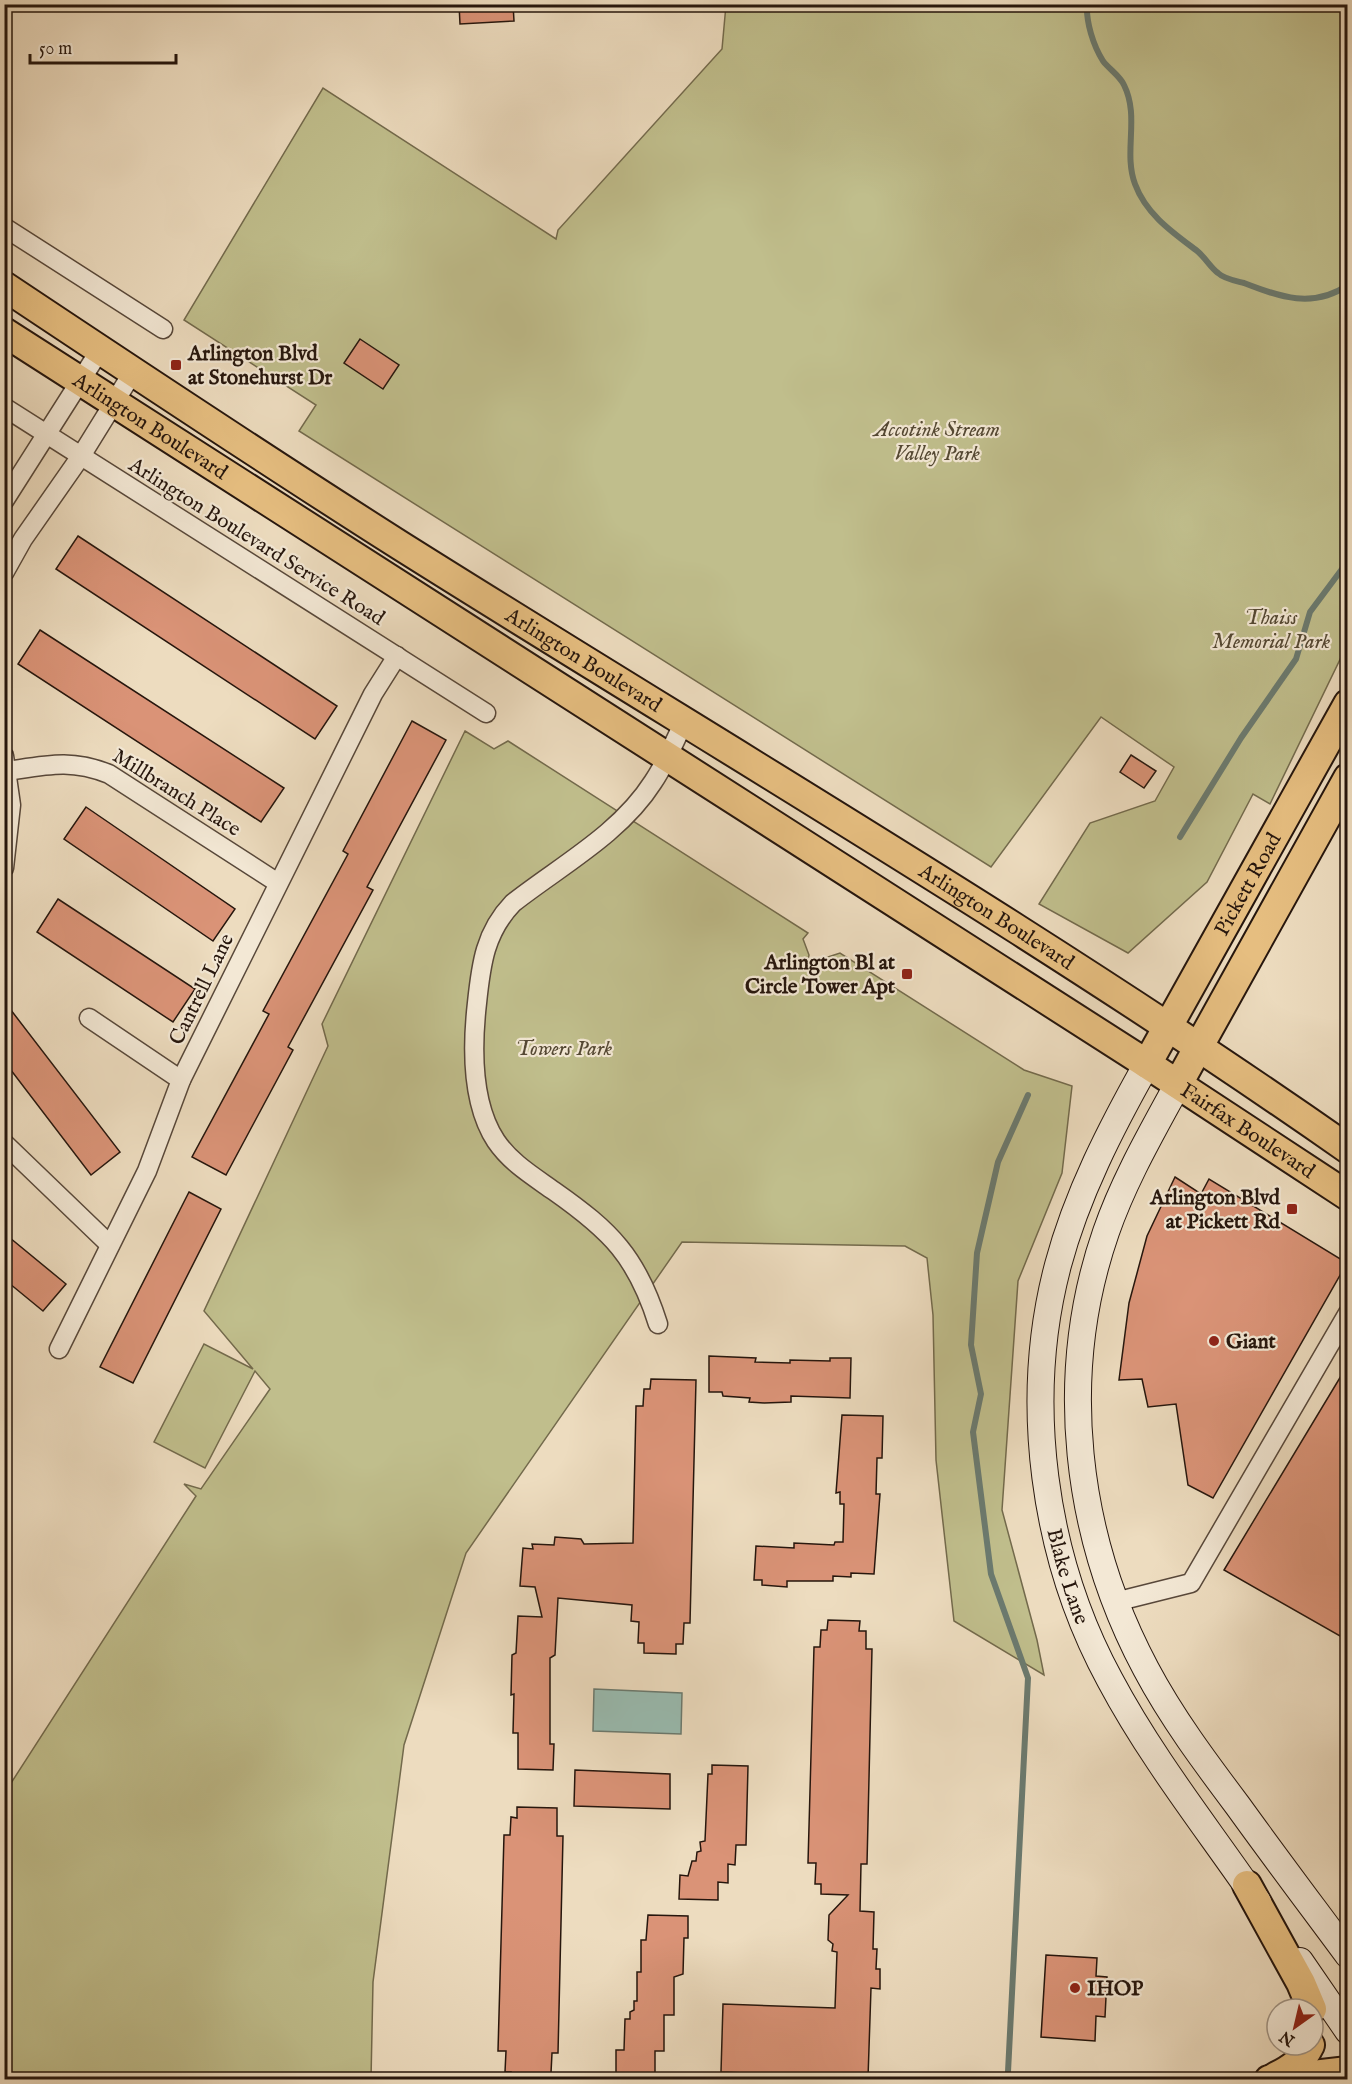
<svg xmlns="http://www.w3.org/2000/svg" width="1352" height="2084" font-family="'IM FELL English',serif">
	<style>
		.green { fill: #c0be8c; stroke: #736a4c; stroke-width: 1.5 }
		.water { fill: #99bcb1; stroke: #6b7a6f; stroke-width: 1.5 }
		.lines { fill: none; stroke-linecap: round; stroke-linejoin: round }
		.stream { stroke: #6b7a6f; stroke-width: 6 }
		.building { fill: #da9377; stroke: #26160d; stroke-width: 1.5 }
		.street-casing { stroke: #58483a; stroke-width: 21 }
		.secondary-casing { stroke: #26160d; stroke-width: 28 }
		.primary-casing { stroke: #26160d; stroke-width: 32 }
		.street { stroke: #f3e8d5; stroke-width: 18 }
		.secondary { stroke: #f3e8d5; stroke-width: 26 }
		.primary { stroke: #e6be80; stroke-width: 28 }
		.poi-dot { fill: #8f2418; stroke: #f3e8d5; stroke-width: 2 }
		.labels { text-anchor: middle; stroke-width: 4.5; stroke-linejoin: round; paint-order: stroke }
		.poi-label { font-size: 21px; font-weight: bold; fill: #26160d; stroke: #f3e8d5; text-anchor: start }
		.street-label { font-size: 21px; fill: #26160d; stroke: #f3e8d5 }
		.park-label { font-size: 21px; font-style: italic; fill: #544833; stroke: #f3e8d5 }
	</style>
	<rect width="100%" height="100%" fill="#eddcbf"/>
	<filter id="stains"><feTurbulence type="fractalNoise" baseFrequency=".00333" numOctaves="4"/><feColorMatrix values="0 0 0 0 .2 0 0 0 0 .09 0 0 0 0 .02 0 0 0 .5 -.17"/></filter>
	<radialGradient id="worn" r=".72"><stop offset=".6" stop-color="#630" stop-opacity="0"/><stop offset="1" stop-color="#630" stop-opacity=".3"/></radialGradient>
	<!-- green -->
	<g class="green">
		<polygon points="726,5 1347,5 1347,645 1270,804 1253,794 1207,882 1128,953 1039,904 1090,823 1155,801 1174,767 1101,717 991,867 299,431 316,405 184,320 323,88 556,239 558,230 722,49"/>
		<polygon points="465,731 494,749 508,741 808,933 803,939 809,955 806,968 808,971 822,959 840,953 1024,1070 1072,1086 1062,1173 1018,1281 1002,1510 1037,1640 1044,1675 954,1621 936,1460 933,1315 927,1258 905,1246 682,1242 466,1553 404,1745 373,1982 371,2079 5,2079 4,1794 196,1496 184,1484 201,1489 270,1389 255,1371 205,1468 154,1442 204,1344 253,1369 204,1311 328,1046 322,1024"/>
	</g>
	<!-- water -->
	<polygon class="water" points="594,1689 682,1693 681,1734 593,1731"/>
	<g class="lines">
		<!-- stream -->
		<g class="stream">
			<path d="M1087,4C1086,22 1093,45 1103,61C1109,69 1120,76 1124,85C1140,117 1123,152 1135,184C1146,214 1172,232 1196,250C1205,257 1210,267 1218,273C1224,279 1236,281 1244,283C1280,297 1313,309 1348,285"/>
			<polyline points="1180,837 1241,738 1296,659 1310,612 1348,561"/>
			<polyline points="1008,2072 1028,1678 991,1574 973,1432 981,1394 971,1345 977,1253 998,1162 1028,1095"/>
		</g>
	</g>
	<!-- building -->
	<g class="building">
		<polygon points="459,4 513,4 514,21 460,24"/>
		<polygon points="360,339 399,365 383,389 344,363"/>
		<polygon points="78,536 337,706 315,739 56,569"/>
		<polygon points="40,630 284,788 261,822 18,664"/>
		<polygon points="412,721 446,740 367,887 373,890 288,1047 293,1050 226,1175 192,1157 269,1014 263,1011 348,854 343,851"/>
		<polygon points="1131,755 1156,771 1144,788 1120,772"/>
		<polygon points="86,807 235,909 213,941 64,839"/>
		<polygon points="58,899 195,989 173,1022 37,932"/>
		<polygon points="4,1001 120,1152 91,1175 4,1061"/>
		<polygon points="1175,1177 1201,1194 1209,1179 1347,1263 1213,1498 1188,1485 1176,1404 1148,1407 1142,1379 1119,1380 1129,1303 1147,1236"/>
		<polygon points="189,1192 221,1209 133,1383 100,1367"/>
		<polygon points="4,1233 66,1284 43,1311 4,1279"/>
		<polygon points="709,1356 756,1358 755,1362 790,1363 790,1360 830,1361 830,1358 851,1358 850,1398 791,1396 791,1402 764,1403 749,1402 750,1398 723,1396 722,1392 709,1392"/>
		<polygon points="1347,1366 1347,1623 1340,1636 1224,1570"/>
		<polygon points="651,1379 696,1380 690,1623 684,1623 683,1644 676,1644 676,1654 644,1653 644,1643 638,1643 639,1622 631,1621 632,1605 558,1598 555,1655 550,1658 550,1744 554,1744 553,1770 518,1769 518,1733 513,1733 514,1694 511,1695 512,1655 516,1653 518,1616 542,1617 535,1587 520,1586 523,1548 533,1549 532,1544 554,1545 555,1537 581,1539 584,1544 633,1543 636,1406 643,1406 644,1389 650,1389"/>
		<polygon points="842,1415 883,1416 882,1458 877,1458 876,1494 880,1494 874,1574 851,1573 851,1577 833,1576 833,1581 787,1581 787,1587 762,1585 762,1580 754,1580 756,1546 794,1548 794,1543 834,1545 835,1542 843,1542 844,1504 840,1504 840,1492 836,1493"/>
		<polygon points="828,1620 860,1621 859,1631 866,1631 866,1649 872,1649 867,1864 861,1864 860,1911 874,1912 873,1949 877,1949 876,1969 880,1969 880,1989 871,1988 868,2078 721,2072 723,2004 835,2008 837,1952 832,1951 833,1944 828,1940 829,1915 848,1895 821,1894 821,1884 815,1884 816,1863 808,1863 814,1647 820,1647 821,1630 827,1630"/>
		<polygon points="712,1765 748,1766 746,1845 736,1845 735,1865 728,1864 728,1883 718,1882 718,1900 679,1899 680,1875 688,1876 692,1861 696,1861 697,1852 701,1851 700,1842 705,1841 708,1774 712,1774"/>
		<polygon points="575,1770 670,1774 670,1809 574,1806"/>
		<polygon points="517,1807 557,1808 557,1836 563,1836 558,2053 552,2053 551,2073 544,2073 544,2079 511,2079 511,2072 505,2072 506,2051 498,2051 504,1835 510,1835 511,1817 517,1818"/>
		<polygon points="648,1915 688,1916 688,1938 684,1938 683,1974 674,1977 674,2015 664,2015 664,2051 655,2051 655,2079 616,2079 616,2050 624,2050 625,2019 630,2019 630,2012 634,2010 634,2001 637,2001 637,1972 641,1972 641,1940 646,1940"/>
		<polygon points="1046,1955 1097,1958 1096,1976 1107,1977 1105,2017 1096,2016 1095,2041 1041,2037"/>
	</g>
	<g class="lines">
		<defs>
			<g id="street">
				<polyline points="4,227 163,329"/>
				<polyline points="4,407 486,713"/>
				<polyline points="4,501 100,350"/>
				<polyline points="4,573 23,539 81,456 133,372"/>
				<polyline points="4,756 11,805 4,868"/>
				<path d="M8,771C48,765 71,759 109,774L278,883"/>
				<polyline points="89,1018 181,1080"/>
				<polyline points="4,1143 110,1245"/>
				<path d="M658,1324C637,1257 611,1231 554,1191C533,1176 511,1163 496,1141C471,1103 472,1047 477,1003C481,964 485,932 513,903C560,866 620,834 653,782C666,763 675,740 685,720"/>
				<polyline points="59,1349 147,1171 181,1080 373,694 397,656"/>
				<polyline points="1115,1602 1191,1583 1348,1313"/>
			</g>
			<g id="secondary">
				<path id="s1" d="M1147,1064C1111,1128 1077,1194 1058,1265C1022,1401 1043,1557 1110,1680C1152,1759 1208,1829 1258,1902"/>
				<path d="M1178,1084C1152,1132 1124,1180 1106,1232C1056,1376 1075,1536 1146,1669C1172,1718 1205,1762 1238,1806C1274,1856 1311,1905 1348,1955"/>
				<polyline points="1300,1961 1348,2031"/>
			</g>
			<g id="primary">
				<path id="s2" d="M4,286C136,374 267,461 401,546C717,745 1041,934 1348,1149"/>
				<path id="s3" d="M4,332L1147,1064L1348,1196"/>
				<path id="s4" d="M1147,1064L1348,704"/>
				<polyline points="1178,1084 1348,778"/>
				<polyline points="1247,1885 1301,1983 1312,2009"/>
				<path d="M1275,2077C1291,2069 1302,2062 1310,2045"/>
				<polyline points="1269,2080 1348,2071"/>
			</g>
		</defs>
		<!-- street casing -->
		<use href="#street" class="street-casing"/>
		<!-- secondary casing -->
		<use href="#secondary" class="secondary-casing"/>
		<!-- primary casing -->
		<use href="#primary" class="primary-casing"/>
		<!-- street -->
		<use href="#street" class="street"/>
		<!-- secondary -->
		<use href="#secondary" class="secondary"/>
		<!-- primary -->
		<use href="#primary" class="primary"/>
	</g>
	<!-- markers -->
	<g class="poi-dot">
		<rect x="170" y="359" width="12" height="12" rx="3"/>
		<rect x="901" y="968" width="12" height="12" rx="3"/>
		<rect x="1286" y="1203" width="12" height="12" rx="3"/>
		<circle cx="1214" cy="1341" r="6"/>
		<circle cx="1075" cy="1988" r="6"/>
	</g>
	<g class="labels">
		<!-- poi labels -->
		<g class="poi-label">
			<text x="188" y="360">Arlington Blvd<tspan x="188" dy="24">at Stonehurst Dr</tspan></text>
			<text x="895" y="969" text-anchor="end">Arlington Bl at<tspan x="895" dy="24">Circle Tower Apt</tspan></text>
			<text x="1280" y="1204" text-anchor="end">Arlington Blvd<tspan x="1280" dy="24">at Pickett Rd</tspan></text>
			<text x="1226" y="1348">Giant</text>
			<text x="1087" y="1995">IHOP</text>
		</g>
		<!-- street labels -->
		<g class="street-label">
			<text dy="7" stroke="none"><textPath href="#s3" startOffset="174">Arlington Boulevard</textPath></text>
			<text transform="translate(257 541) rotate(32)" y="7">Arlington Boulevard Service Road</text>
			<text dy="7" stroke="none"><textPath href="#s2" startOffset="690">Arlington Boulevard</textPath></text>
			<text transform="translate(177 792) rotate(32)" y="7">Millbranch Place</text>
			<text dy="7" stroke="none"><textPath href="#s4" startOffset="206">Pickett Road</textPath></text>
			<text dy="7" stroke="none"><textPath href="#s2" startOffset="1176">Arlington Boulevard</textPath></text>
			<text transform="translate(201 989) rotate(-64)" y="7">Cantrell Lane</text>
			<text dy="7" stroke="none"><textPath href="#s3" startOffset="1478">Fairfax Boulevard</textPath></text>
			<text dy="7" stroke="none"><textPath href="#s1" startOffset="536">Blake Lane</textPath></text>
		</g>
		<!-- park labels -->
		<g class="park-label">
			<text x="937" y="436">Accotink Stream<tspan x="937" dy="24">Valley Park</tspan></text>
			<text x="1271" y="624">Thaiss<tspan x="1271" dy="24">Memorial Park</tspan></text>
			<text x="564" y="1055">Towers Park</text>
		</g>
	</g>
	<!-- margin -->
	<rect width="1352" height="2084" fill="none" stroke="#eddcbf" stroke-width="24"/>
	<rect x="6" y="6" width="1340" height="2072" fill="none" stroke="#26160d" stroke-width="3"/>
	<rect x="12" y="12" width="1328" height="2060" fill="none" stroke="#26160d" stroke-width="1.5"/>
	<!-- north arrow -->
	<g transform="translate(1295 2027) rotate(214)"><circle r="28" fill="#f3e8d5" stroke="#a19485" stroke-width="1.5"/>
	<path d="M0-4.5L10 22L0 15L-10 22Z" fill="#8f2418"/>
	<text y="-9" font-size="16" font-weight="bold" text-anchor="middle" fill="#26160d">N</text>
	</g>
	<!-- scale -->
	<path d="M30 54v9h146v-9" fill="none" stroke="#26160d" stroke-width="3"/>
	<text x="39" y="54" font-size="18" fill="#26160d" stroke="#f3e8d5" stroke-width="4.5" paint-order="stroke">50 m</text>
	<rect width="100%" height="100%" filter="url(#stains)"/>
	<rect width="100%" height="100%" fill="url(#worn)"/>
</svg>
